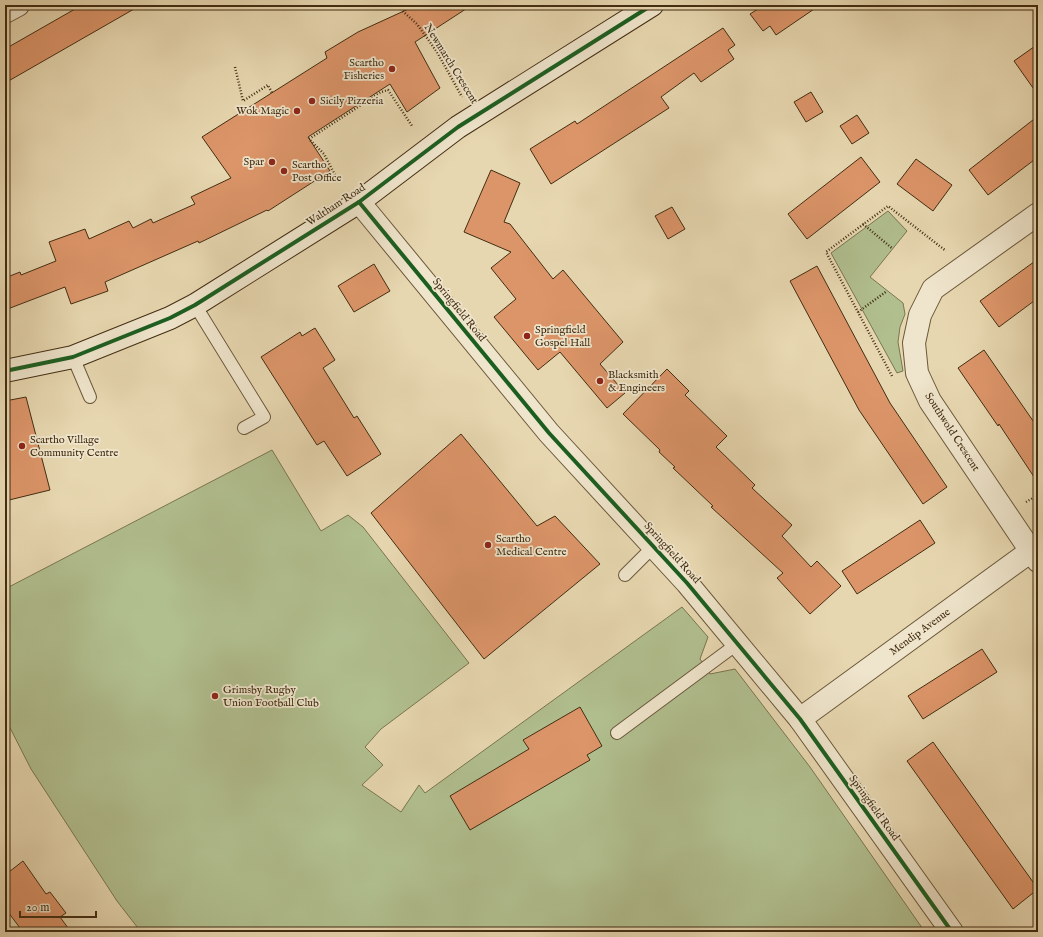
<svg xmlns="http://www.w3.org/2000/svg" width="1043" height="937" viewBox="0 0 1043 937" font-family="'IM FELL English',serif">
<rect width="100%" height="100%" fill="#e7d7b0"/>
<filter id="stains"><feTurbulence type="fractalNoise" baseFrequency=".005" numOctaves="4"/><feColorMatrix values="0 0 0 0 .2 0 0 0 0 .09 0 0 0 0 .02 0 0 0 .5 -.17"/></filter>
<radialGradient id="worn" r=".72"><stop offset=".6" stop-color="#630" stop-opacity="0"/><stop offset="1" stop-color="#630" stop-opacity=".3"/></radialGradient>
<g fill="#b1bf8f" stroke="#7a7650">
<polygon points="888,211 907,231 870,277 903,303 905,314 900,327 898,342 903,371 897,373 831,253"/>
<polygon points="272,450 321,531 348,515 363,527 469,663 381,729 365,747 383,765 362,785 401,812 419,785 425,793 682,607 708,637 700,659 710,674 735,669 810,767 925,932 141,932 117,901 31,769 5,718 5,589"/>
</g>
<g fill="#dc9569" stroke="#422d12">
<polygon points="82,5 141,5 5,83 5,49"/>
<polygon points="417,5 472,5 415,42 440,88 407,112 390,84 308,137 330,171 268,211 267,210 199,243 198,241 105,282 108,291 71,304 65,287 5,310 5,278 20,272 21,275 56,261 49,242 85,229 89,239 129,221 133,228 151,219 153,223 195,204 191,197 231,178 202,137 327,58 325,52 358,32"/>
<polygon points="755,5 820,5 776,35 770,26 763,31 750,14 758,9"/>
<polygon points="723,28 735,45 728,50 734,59 701,82 694,73 661,97 669,108 551,184 530,149 575,121 577,124"/>
<polygon points="1038,44 1038,95 1014,61"/>
<polygon points="811,92 823,112 806,122 794,102"/>
<polygon points="857,115 869,133 852,144 840,126"/>
<polygon points="1038,116 1038,157 988,195 969,170"/>
<polygon points="861,157 880,182 807,239 788,214"/>
<polygon points="916,159 952,185 933,211 897,184"/>
<polygon points="491,170 520,183 504,222 510,224 553,279 563,270 623,342 600,364 625,393 607,408 560,352 538,370 494,317 516,299 491,268 511,252 464,232"/>
<polygon points="672,207 685,229 668,239 655,216"/>
<polygon points="1038,259 1038,298 999,327 980,301"/>
<polygon points="374,264 390,291 354,312 338,286"/>
<polygon points="817,266 890,403 947,487 923,504 859,410 790,281"/>
<polygon points="315,328 335,360 323,368 354,418 357,416 381,454 347,476 324,441 317,445 261,357 300,332 302,336"/>
<polygon points="984,350 1038,428 1038,483 999,424 998,426 958,368"/>
<polygon points="667,369 689,391 685,395 727,436 716,447 755,485 752,488 792,525 782,536 811,567 817,561 841,586 810,614 777,578 783,573 711,507 713,506 673,468 675,467 659,452 660,450 623,414"/>
<polygon points="26,397 50,490 5,501 5,401"/>
<polygon points="461,434 537,526 555,516 600,564 484,659 371,513"/>
<polygon points="920,520 935,543 857,594 842,571"/>
<polygon points="982,649 997,672 923,719 908,696"/>
<polygon points="580,707 602,746 587,755 590,760 470,830 450,796 529,749 523,740"/>
<polygon points="933,742 1038,889 1013,909 907,761"/>
<polygon points="23,861 46,894 50,892 66,913 60,917 71,932 23,932 5,908 5,875"/>
</g>
<g fill="none" stroke-linecap="round" stroke-linejoin="round">
<g stroke="#6b583a" stroke-width="14">
<g id="service">
<polyline points="195,305 264,417 244,428"/>
<polyline points="73,357 90,397"/>
<polyline points="625,575 654,546"/>
<polyline points="617,733 737,644"/>
</g>
</g>
<g stroke="#6b583a" stroke-width="24">
<g id="minor">
<polyline points="5,12 18,5"/>
<polyline points="359,202 549,433 687,583 800,719 952,932"/>
<polyline points="1031,551 930,401 917,373 914,343 920,315 933,289 1038,214"/>
<polyline points="800,719 1031,551 1038,561"/>
</g>
</g>
<g stroke="#422d12" stroke-width="24">
<polyline id="secondary" points="5,371 73,357 170,318 195,305 359,202 458,127 652,5"/>
</g>
<g stroke="#422d12" stroke-width="2.5" stroke-dasharray="1 2" stroke-linecap="butt">
<path d="M189,5C204,10 217,8 232,5"/>
<polyline points="396,5 417,24 437,52 462,97"/>
<polyline points="235,67 243,101 268,85 272,93"/>
<polyline points="335,175 324,154 309,139 381,92 388,90 412,126"/>
<polyline points="863,224 893,249"/>
<polyline points="858,312 887,291"/>
<polyline points="892,376 826,252 888,206 946,251"/>
<polyline points="1026,502 1038,495"/>
</g>
<use href="#service" stroke="#efe5cc" stroke-width="12"/>
<use href="#minor" stroke="#efe5cc" stroke-width="22"/>
<use href="#secondary" stroke="#efe5cc" stroke-width="22"/>
<g stroke="#efe5cc" stroke-width="6">
<g id="cycleway">
<polyline points="359,202 549,433 687,583 800,719 952,932"/>
<polyline points="5,371 73,357 170,318 195,305 359,202 458,127 652,5"/>
</g>
</g>
<use href="#cycleway" stroke="#1b5e20" stroke-width="4"/>
</g>
<g fill="#8f2418" stroke="#efe5cc" stroke-width="1.5">
<circle cx="392" cy="69" r="4"/>
<circle cx="312" cy="101" r="4"/>
<circle cx="297" cy="111" r="4"/>
<circle cx="272" cy="162" r="4"/>
<circle cx="284" cy="171" r="4"/>
<circle cx="527" cy="336" r="4"/>
<circle cx="600" cy="381" r="4"/>
<circle cx="22" cy="446" r="4"/>
<circle cx="488" cy="545" r="4"/>
<circle cx="215" cy="696" r="4"/>
</g>
<g text-anchor="middle" dominant-baseline="central" stroke-width="3.5" stroke-linejoin="round" paint-order="stroke">
<g font-size="11" fill="#422d12" stroke="#efe5cc" text-anchor="start">
<text x="384" y="63" text-anchor="end">Scartho<tspan x="384" dy="13">Fisheries</tspan></text>
<text x="320" y="101">Sicily Pizzeria</text>
<text x="289" y="111" text-anchor="end">Wok Magic</text>
<text x="264" y="162" text-anchor="end">Spar</text>
<text x="292" y="165">Scartho<tspan x="292" dy="13">Post Office</tspan></text>
<text x="535" y="330">Springfield<tspan x="535" dy="13">Gospel Hall</tspan></text>
<text x="608" y="375">Blacksmith<tspan x="608" dy="13">&amp; Engineers</tspan></text>
<text x="30" y="440">Scartho Village<tspan x="30" dy="13">Community Centre</tspan></text>
<text x="496" y="539">Scartho<tspan x="496" dy="13">Medical Centre</tspan></text>
<text x="223" y="690">Grimsby Rugby<tspan x="223" dy="13">Union Football Club</tspan></text>
</g>
<g font-size="11" fill="#422d12" stroke="#efe5cc">
<text transform="translate(451 64) rotate(58)">Newmarch Crescent</text>
<text transform="translate(336 205) rotate(-33)">Waltham Road</text>
<text transform="translate(459 310) rotate(51)">Springfield Road</text>
<text transform="translate(952 432) rotate(57)">Southwold Crescent</text>
<text transform="translate(672 553) rotate(48)">Springfield Road</text>
<text transform="translate(920 632) rotate(-36)">Mendip Avenue</text>
<text transform="translate(874 808) rotate(54)">Springfield Road</text>
</g>
</g>
<rect width="1043" height="937" fill="none" stroke="#e7d7b0" stroke-width="20"/>
<rect x="6" y="6" width="1031" height="925" fill="none" stroke="#422d12" stroke-width="2"/>
<rect x="10" y="10" width="1023" height="917" fill="none" stroke="#422d12"/>
<path d="M20 911v6h76v-6" fill="none" stroke="#422d12" stroke-width="2"/>
<text x="26" y="911" font-size="12" fill="#422d12" stroke="#efe5cc" stroke-width="3" paint-order="stroke">20 m</text>
<rect width="100%" height="100%" filter="url(#stains)"/>
<rect width="100%" height="100%" fill="url(#worn)"/>
</svg>
